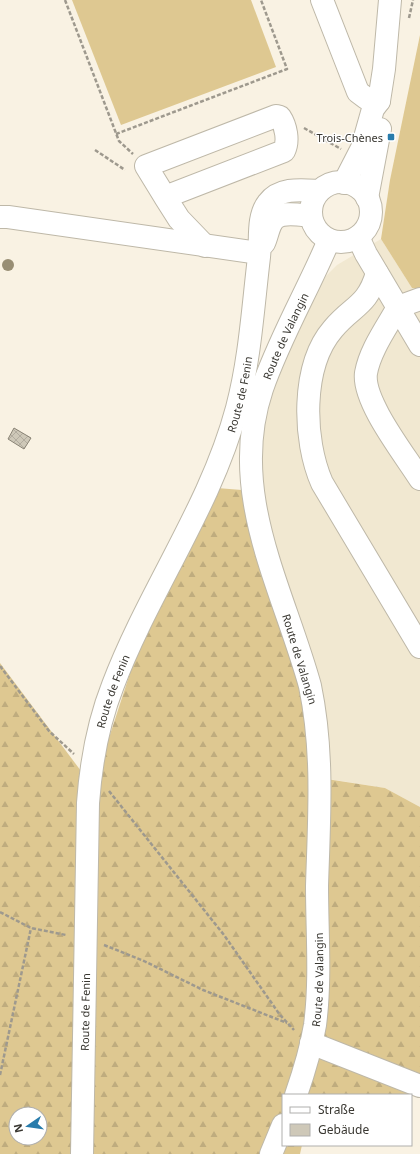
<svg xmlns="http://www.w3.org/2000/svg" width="420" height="1154" viewBox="0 0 420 1154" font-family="'Noto Sans',sans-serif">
<defs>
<pattern id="forest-firs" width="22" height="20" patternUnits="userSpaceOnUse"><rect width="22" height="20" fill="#dec891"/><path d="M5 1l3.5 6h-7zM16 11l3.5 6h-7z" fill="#bfac7e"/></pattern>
<pattern id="building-cross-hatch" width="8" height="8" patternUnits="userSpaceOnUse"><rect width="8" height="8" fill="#cec8b8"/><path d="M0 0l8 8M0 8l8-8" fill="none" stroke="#b2ac9f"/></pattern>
</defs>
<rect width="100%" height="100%" fill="#f9f2e3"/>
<polygon fill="#f1e8d1" points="381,239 412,288 420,289 420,807 385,788 328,779 261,500 260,433 270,394 292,338 326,276 337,265"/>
<g fill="#dec891">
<polygon points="72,0 251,0 276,67 121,125"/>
<polygon points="420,35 420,289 412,288 381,239 390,180"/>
</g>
<path fill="url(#forest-firs)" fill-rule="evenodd" d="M217,488L242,490L260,559L307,714L320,778L385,788L420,807V1093L402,1095H283V1145H302L300,1154H0V663L93,787L133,664ZM16,1114H40V1138H16Z"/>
<polygon fill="url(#building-cross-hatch)" stroke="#898375" points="14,428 31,438 24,449 8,439"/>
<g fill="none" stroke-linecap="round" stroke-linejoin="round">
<g stroke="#beb8a8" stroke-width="24">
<g id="minor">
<polyline points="322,0 358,92 366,98 379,101"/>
<path d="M165,197L146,166L276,116L280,117C286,126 289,141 284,151L165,197L179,219L205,246"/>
<polyline points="0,217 8,217 259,253"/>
<polyline points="358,237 366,254 420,345"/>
<path d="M264,243C267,237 268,228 272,222C279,210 300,215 311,216"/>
<path d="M377,273C367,307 353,305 333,329C301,366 303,440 322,483L420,647"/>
<path d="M420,299L398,307C387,327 370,350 366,373C362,401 405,455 420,479"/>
<polyline points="311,1043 420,1086"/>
<path id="s1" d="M82,1154L88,803C91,762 98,723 113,685C149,590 211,506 237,408C250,359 253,307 259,257C261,240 257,217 268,203C280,187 302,190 319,191"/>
</g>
</g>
<g stroke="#beb8a8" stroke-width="24">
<g id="major">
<circle cx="341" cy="212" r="30"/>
<polyline points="344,183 362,148 373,109 379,101 384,69 390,0"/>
<polyline points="367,198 380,129"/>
<path id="s2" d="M296,1095C304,1072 311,1049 315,1025C321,979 317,932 317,886C319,819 324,753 310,686C283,588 227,493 262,389C280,337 308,290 329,240"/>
<polyline points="271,1154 283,1125"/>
</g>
</g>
<g stroke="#9e998e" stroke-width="2.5" stroke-dasharray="4 2" stroke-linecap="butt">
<polyline points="65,0 119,141 133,154"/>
<polyline points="409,18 413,0"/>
<polyline points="304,128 341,149"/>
<polyline points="116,134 287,69 261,0"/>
<polyline points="95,150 125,170"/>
<polyline points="0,666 49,731 74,754"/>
<polyline points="109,791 224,935 280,1015 294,1030"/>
<polyline points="0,912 31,928 66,935"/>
<polyline points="104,945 144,961 203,990 287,1023"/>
<polyline points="0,1075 31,928"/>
</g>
<use href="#minor" stroke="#fff" stroke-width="22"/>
<use href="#major" stroke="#fff" stroke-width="22"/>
</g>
<circle fill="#988e74" cx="8" cy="265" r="6"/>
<rect fill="#287cac" stroke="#fff" stroke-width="1.5" x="387" y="133" width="8" height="8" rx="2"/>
<g text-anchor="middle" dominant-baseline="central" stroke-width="3" stroke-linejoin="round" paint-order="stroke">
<g font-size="11" fill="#393731" stroke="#fff" text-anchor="end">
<text x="383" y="137">Trois-Chènes</text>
</g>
<g font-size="11" fill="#393731" stroke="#fff">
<text stroke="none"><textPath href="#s2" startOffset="777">Route de Valangin</textPath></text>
<text stroke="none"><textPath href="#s1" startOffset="790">Route de Fenin</textPath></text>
<text transform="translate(300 659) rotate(73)">Route de Valangin</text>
<text stroke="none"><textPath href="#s1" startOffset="466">Route de Fenin</textPath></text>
<text stroke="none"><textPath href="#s2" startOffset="118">Route de Valangin</textPath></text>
<text stroke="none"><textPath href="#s1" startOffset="142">Route de Fenin</textPath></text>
</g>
</g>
<rect x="282" y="1094" width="130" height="52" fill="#ffffff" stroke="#b0afad"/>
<rect x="290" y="1107" width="20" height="6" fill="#ffffff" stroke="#b0afad"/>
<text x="318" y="1114" font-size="12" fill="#393731">Straße</text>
<rect x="290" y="1124" width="20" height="12" fill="#cec8b8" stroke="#b0afad"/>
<text x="318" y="1134" font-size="12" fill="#393731">Gebäude</text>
<g transform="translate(28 1126) rotate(257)"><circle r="19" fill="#ffffff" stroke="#b0afad"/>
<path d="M0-3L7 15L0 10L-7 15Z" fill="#287cac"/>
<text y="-6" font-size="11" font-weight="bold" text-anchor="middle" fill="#393731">N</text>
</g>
</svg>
